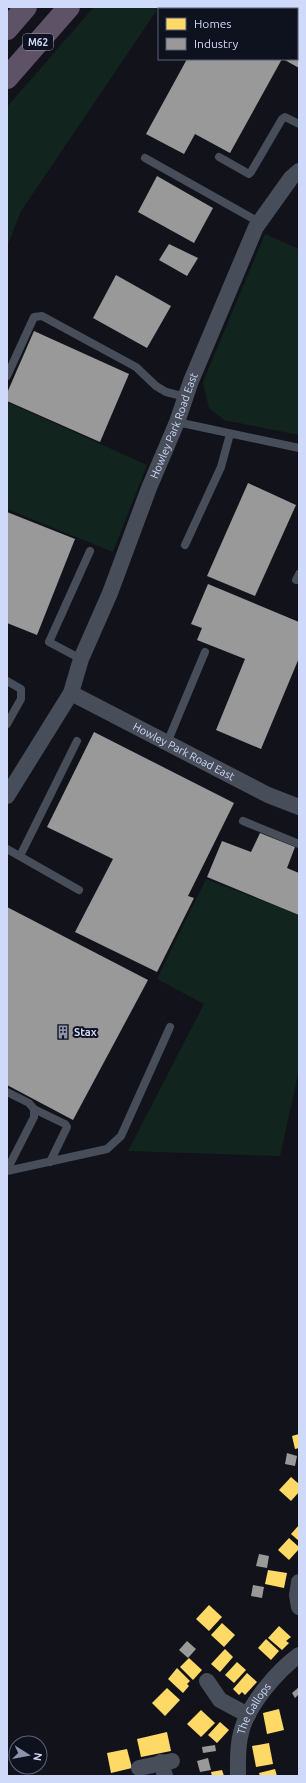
<svg xmlns="http://www.w3.org/2000/svg" width="306" height="1783" viewBox="0 0 306 1783" font-family="Ubuntu,sans-serif">
<rect width="100%" height="100%" fill="#12131a"/>
<g fill="#12241e">
<polygon points="94,7 159,7 21,211 7,247 7,107"/>
<polygon points="265,234 299,249 299,435 224,420 209,408 203,382"/>
<polygon points="7,402 147,465 113,552 7,509"/>
<polygon points="206,879 299,915 299,1070 280,1156 128,1151 204,1004 157,979"/>
</g>
<g fill="#ffd966">
<polygon points="299,1434 299,1448 295,1449 292,1436"/>
<polygon points="291,1477 299,1484 299,1492 291,1501 279,1490"/>
<polygon points="299,1525 299,1541 291,1534"/>
<polygon points="289,1538 299,1547 299,1549 289,1560 278,1550"/>
<polygon points="268,1570 287,1573 284,1588 265,1584"/>
<polygon points="209,1605 222,1617 209,1631 196,1619"/>
<polygon points="222,1623 235,1635 224,1647 211,1635"/>
<polygon points="279,1626 291,1637 286,1641 289,1643 282,1650 268,1638"/>
<polygon points="266,1639 279,1651 271,1660 258,1648"/>
<polygon points="225,1649 233,1657 220,1672 211,1664"/>
<polygon points="189,1658 202,1670 193,1680 180,1667"/>
<polygon points="237,1662 246,1670 234,1683 225,1675"/>
<polygon points="177,1668 190,1681 187,1684 189,1686 183,1693 168,1679"/>
<polygon points="247,1673 257,1682 245,1695 242,1692 239,1695 233,1689"/>
<polygon points="167,1688 180,1700 165,1716 152,1703"/>
<polygon points="279,1709 284,1730 267,1734 263,1713"/>
<polygon points="201,1710 215,1723 201,1737 187,1724"/>
<polygon points="220,1722 229,1730 217,1743 208,1735"/>
<polygon points="167,1732 171,1751 141,1757 137,1739"/>
<polygon points="269,1743 273,1764 256,1767 252,1746"/>
<polygon points="127,1749 132,1768 111,1773 107,1753"/>
<polygon points="275,1769 277,1776 260,1776 259,1773"/>
<polygon points="222,1770 224,1776 212,1776 211,1772"/>
</g>
<g fill="#999">
<polygon points="216,7 241,7 244,9 215,9"/>
<polygon points="262,7 283,7 286,9 261,9"/>
<polygon points="297,16 299,17 299,68 283,59 297,59"/>
<polygon points="187,59 282,59 230,153 195,134 184,154 146,134"/>
<polygon points="157,176 213,208 194,243 138,212"/>
<polygon points="169,244 198,258 187,276 159,260"/>
<polygon points="116,275 171,306 147,348 93,318"/>
<polygon points="34,331 129,374 100,442 7,401 7,393"/>
<polygon points="248,483 296,505 255,596 207,576"/>
<polygon points="7,512 75,539 37,635 7,623"/>
<polygon points="208,584 299,622 299,658 261,749 216,730 245,659 197,640 202,628 191,624"/>
<polygon points="94,732 234,803 188,896 194,898 157,972 75,932 113,859 47,827"/>
<polygon points="260,833 295,847 287,868 299,873 299,915 207,877 222,841 251,852"/>
<polygon points="7,907 148,980 73,1120 7,1085"/>
<polygon points="287,1453 297,1456 295,1466 285,1464"/>
<polygon points="259,1554 269,1556 267,1568 256,1566"/>
<polygon points="253,1585 264,1587 262,1598 251,1596"/>
<polygon points="187,1641 196,1649 188,1658 179,1650"/>
<polygon points="299,1687 299,1694 295,1698 292,1693"/>
<polygon points="215,1745 216,1751 203,1753 202,1747"/>
<polygon points="208,1758 211,1770 200,1772 197,1761"/>
</g>
<g fill="none" stroke-linecap="round" stroke-linejoin="round">
<g stroke="#484d5a" stroke-width="8">
<polyline points="219,157 249,174 251,172 282,119 285,117 299,124"/>
<polyline points="145,158 259,222"/>
<polyline points="7,376 34,317 42,316 136,367 156,386 166,392 186,397"/>
<polyline points="177,422 299,448"/>
<polyline points="185,545 221,467 230,434"/>
<polyline points="296,580 299,574"/>
<polyline points="81,659 49,642 90,551"/>
<polyline points="7,681 21,689 21,699 7,724"/>
<polyline points="167,743 205,652"/>
<polyline points="243,821 299,844"/>
<polyline points="7,849 79,890"/>
<polyline points="20,856 77,741"/>
<polyline points="7,1092 29,1103 34,1109 34,1117 7,1170"/>
<polyline points="34,1109 65,1124 67,1127 50,1162"/>
<polyline points="7,1171 107,1149 121,1136 170,1027"/>
</g>
<g stroke="#484d5a" stroke-width="16">
<path id="s1" d="M71,693L268,795L299,807"/>
<path id="s2" d="M7,796L71,693L81,659L110,593L149,488L177,422L191,381L256,227L291,178L299,171"/>
<polyline points="299,1582 297,1595 299,1607"/>
<polyline points="207,1681 220,1700 248,1715"/>
<polyline points="161,1762 165,1776"/>
<polyline points="139,1768 172,1761"/>
<path id="s3" d="M238,1776C238,1762 237,1747 241,1733C247,1706 277,1671 299,1655"/>
</g>
<g stroke="#5e5267" stroke-width="22">
<polyline points="7,29 26,7"/>
<polyline points="7,78 69,7"/>
</g>
</g>
<defs>
<g id="building-bare" transform="scale(1.08)"><path d="M-4-6H4V6H1V3H-1V6H-4ZM-2.5-4.3h1.7v1.8h-1.7ZM.8-4.3h1.7v1.8H.8ZM-2.5-1h1.7V.8h-1.7ZM.8-1h1.7V.8H.8Z" fill="#8d94ac" stroke="#0e111e" stroke-width="2.5" paint-order="stroke"/></g>
</defs>
<g fill-rule="evenodd">
<use href="#building-bare" x="63" y="1032"/>
</g>
<g text-anchor="middle" dominant-baseline="central" stroke-width="4" stroke-linejoin="round" paint-order="stroke">
<rect fill="#0e111e" stroke="#959eb8" stroke-width="1" x="23" y="34" width="30" height="16" rx="3"/>
<g font-size="10" font-weight="bold" fill="#cfdafa">
<text x="38" y="42">M62</text>
</g>
<g font-size="11" fill="#cfdafa" stroke="#0e111e">
<text stroke="none"><textPath href="#s2" startOffset="408">Howley Park Road East</textPath></text>
<text stroke="none"><textPath href="#s1" startOffset="127">Howley Park Road East</textPath></text>
<text stroke="none"><textPath href="#s3" startOffset="71">The Gallops</textPath></text>
</g>
<g font-size="11" font-weight="bold" fill="#cfdafa" stroke="#0e111e" text-anchor="start">
<text x="74" y="1032">Stax</text>
</g>
</g>
<rect width="306" height="1783" fill="none" stroke="#cfdafa" stroke-width="16"/>
<rect x="158" y="8" width="140" height="52" fill="#0e111e" stroke="#5b6176"/>
<rect x="166" y="18" width="20" height="12" fill="#ffd966" stroke="#5b6176"/>
<text x="194" y="28" font-size="12" fill="#cfdafa">Homes</text>
<rect x="166" y="38" width="20" height="12" fill="#999999" stroke="#5b6176"/>
<text x="194" y="48" font-size="12" fill="#cfdafa">Industry</text>
<g transform="translate(28 1755) rotate(101)"><circle r="19" fill="#0e111e" stroke="#5b6176"/>
<path d="M0-3L7 15L0 10L-7 15Z" fill="#8d94ac"/>
<text y="-6" font-size="11" font-weight="bold" text-anchor="middle" fill="#cfdafa">N</text>
</g>
</svg>
